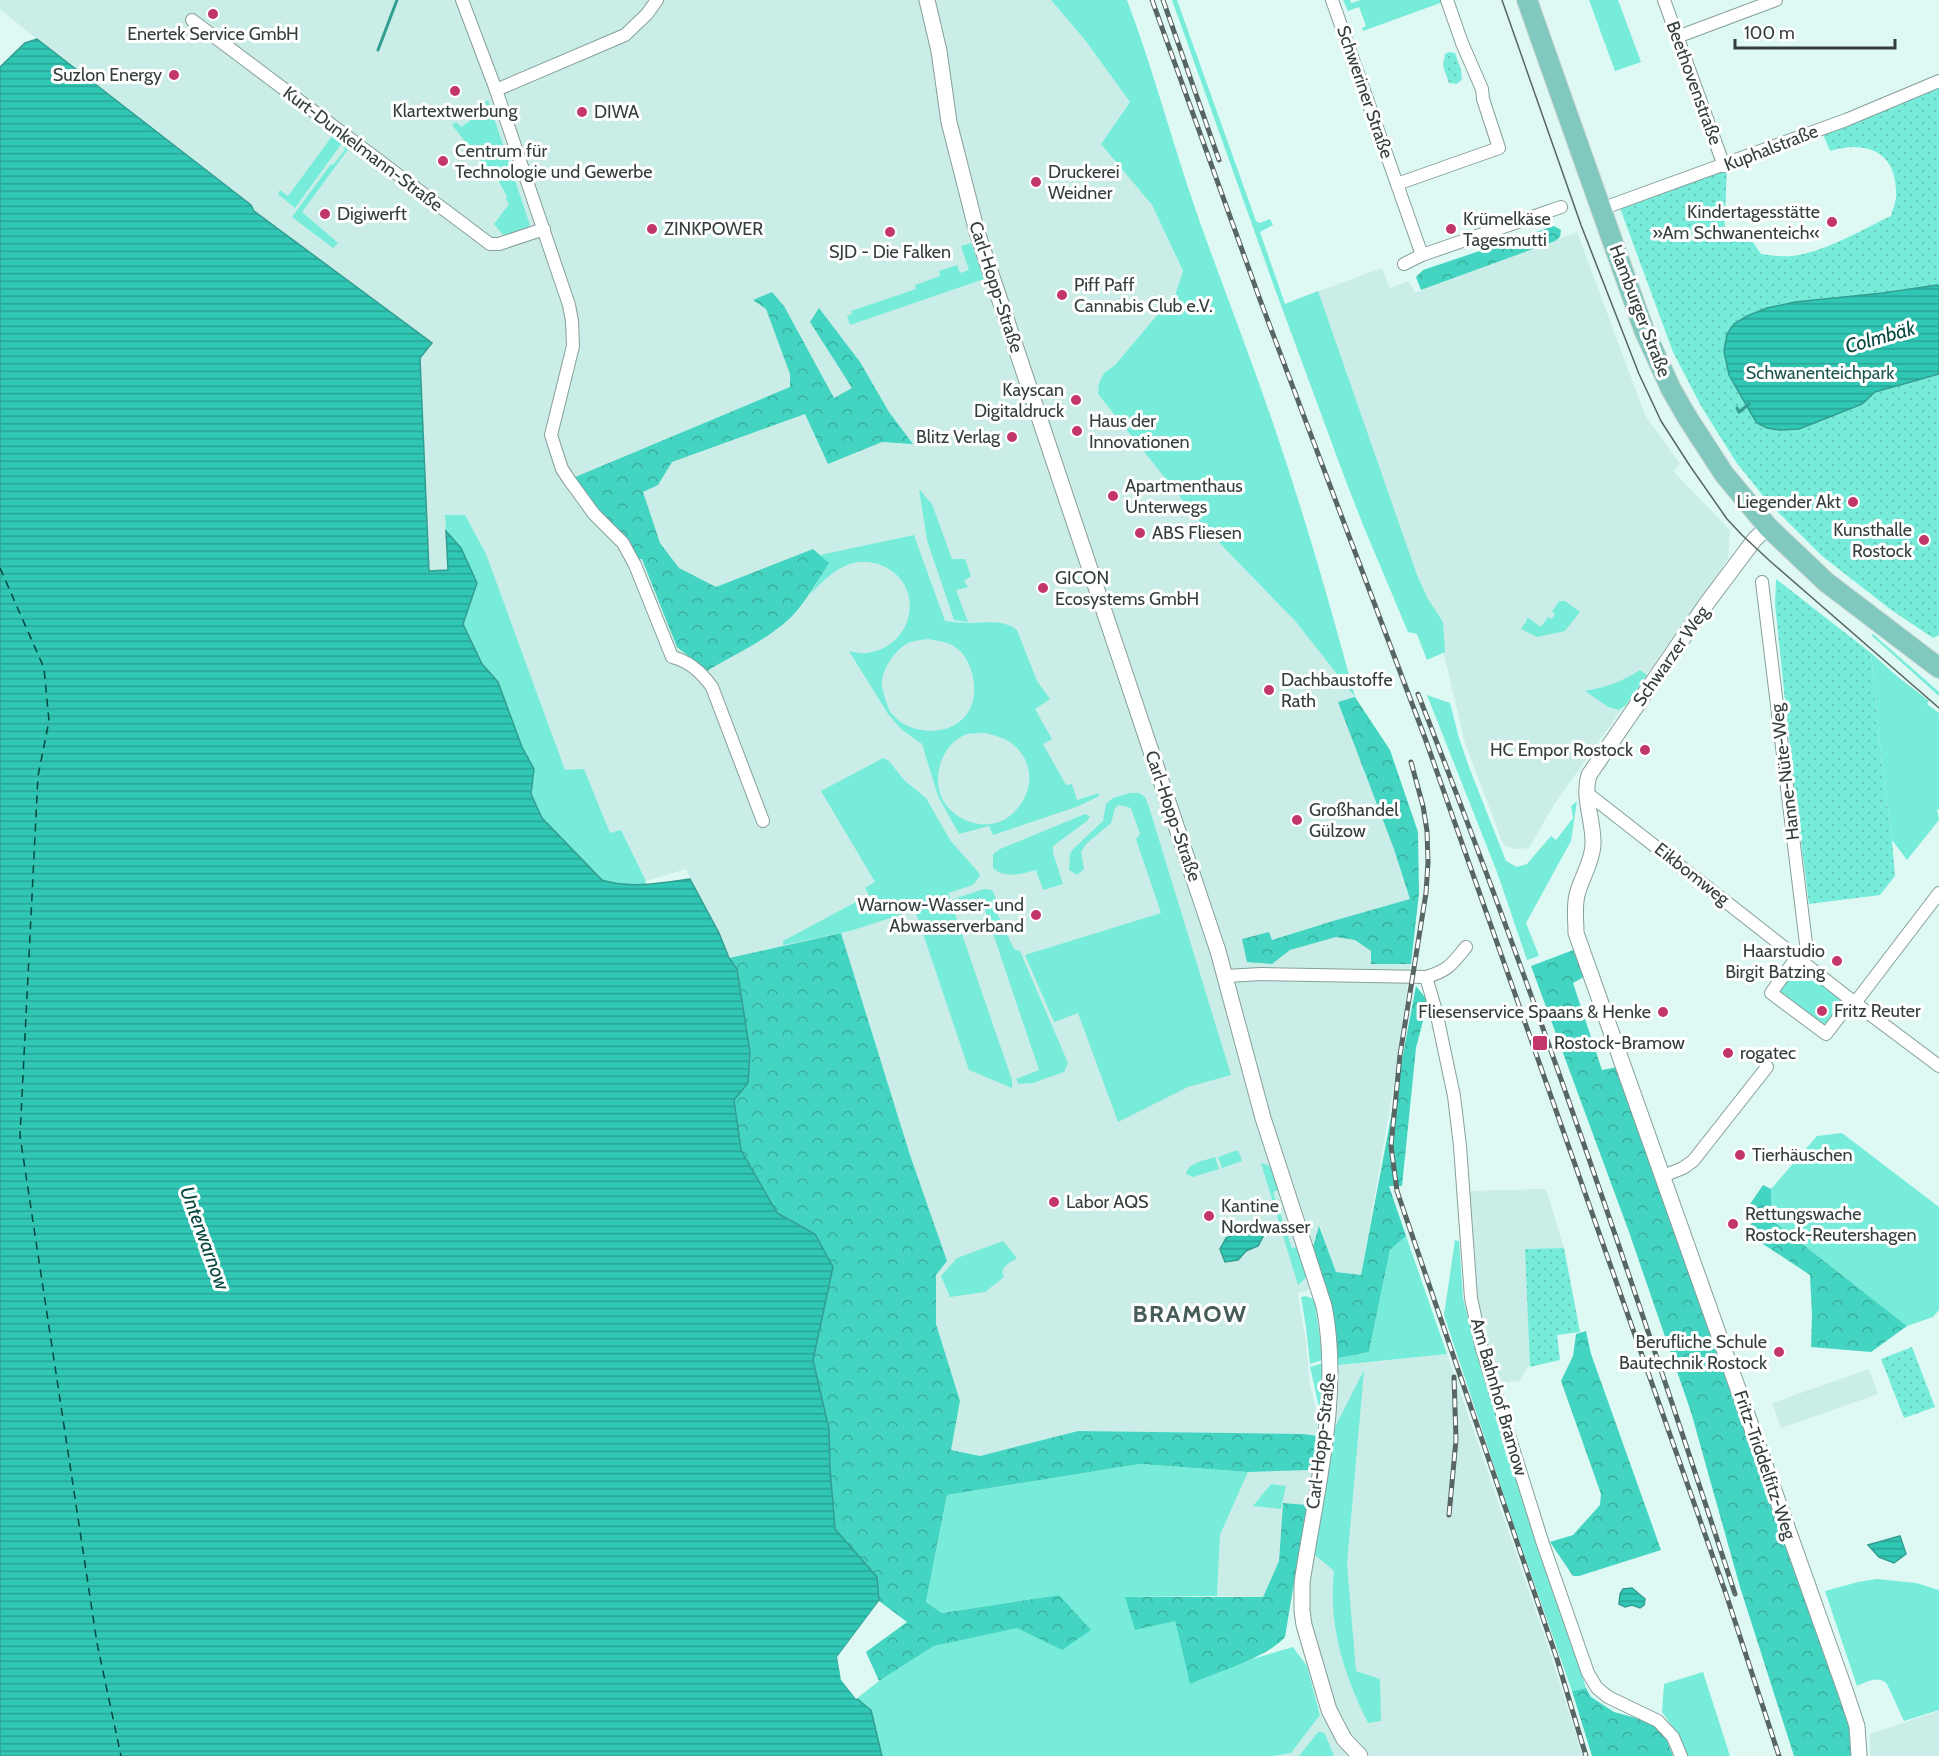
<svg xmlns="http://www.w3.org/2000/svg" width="1939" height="1756" viewBox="0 0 1939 1756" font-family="Cabin,sans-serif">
<defs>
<pattern id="forest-crowns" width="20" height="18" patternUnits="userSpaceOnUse" patternTransform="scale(1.5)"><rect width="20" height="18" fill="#44d5c2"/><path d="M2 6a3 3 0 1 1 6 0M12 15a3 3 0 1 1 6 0" fill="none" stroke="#3aae9f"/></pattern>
<pattern id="park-dots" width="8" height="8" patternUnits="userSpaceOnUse" patternTransform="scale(1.5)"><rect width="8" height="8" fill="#78ecda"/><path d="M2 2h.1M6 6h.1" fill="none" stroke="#68cbbc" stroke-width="1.8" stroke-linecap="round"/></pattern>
<pattern id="water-rules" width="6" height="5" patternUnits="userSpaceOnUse" patternTransform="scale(1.5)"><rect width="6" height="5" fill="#31c7b5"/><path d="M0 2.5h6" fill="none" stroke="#2aa394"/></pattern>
</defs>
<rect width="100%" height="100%" fill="#def8f3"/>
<g fill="#caede7">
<polygon points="0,0 1051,0 1085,40 1130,102 1101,144 1152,205 1183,272 1173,302 1159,313 1115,365 1104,373 1098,394 1204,527 1296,622 1355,697 1417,904 1399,1055 1361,1275 1336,1272 1320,1227 1318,1287 1298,1293 1306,1342 1310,1384 1318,1416 1317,1436 1304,1434 1078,1431 980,1456 951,1450 960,1401 936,1324 936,1275 947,1261 910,1155 841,933 729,958 719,933 686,869 646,881 621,830 610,834 586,825 445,516 448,570 429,572 420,358 432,343 254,211 251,205 37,39 0,9"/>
<polygon points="1577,232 1645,415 1680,464 1673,471 1730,530 1729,547 1728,558 1718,574 1555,803 1529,848 1516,849 1505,846 1502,841 1465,743 1437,625 1399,544 1311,294 1382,268 1390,288 1409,281 1415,293"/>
<polygon points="1546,1189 1564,1248 1526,1250 1530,1364 1519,1381 1498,1383 1487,1357 1473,1280 1468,1191"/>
<polygon points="1447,1354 1546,1641 1583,1756 1370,1756 1364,1748 1356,1756 1273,1756 1291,1753 1320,1715 1329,1710 1304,1625 1314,1506 1283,1503 1279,1561 1263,1597 1217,1596 1220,1535 1248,1472 1320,1470 1330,1366"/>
<polygon points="1869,1369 1878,1394 1781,1428 1772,1403"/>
<polygon points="1939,1711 1939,1756 1870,1756 1870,1734"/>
</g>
<g fill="#78ecda" fill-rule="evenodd">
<path d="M1051,0H1127C1153,69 1172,141 1196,211C1222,285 1251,358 1276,432C1306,520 1331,608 1355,697L1296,622L1204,527L1098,394L1099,383L1104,373L1115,365L1159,313L1173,302L1183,271L1152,205L1101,144L1130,102L1085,40Z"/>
<polygon points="1172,0 1177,0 1256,221 1260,223 1270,219 1273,225 1260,232 1285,304 1318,291 1417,575 1428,599 1443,622 1445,652 1427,660 1417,634 1408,632 1363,525 1344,476 1275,289"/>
<polygon points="1343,0 1350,0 1351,3 1361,0 1442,0 1443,2 1363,31 1362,28 1366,26 1359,7 1348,11"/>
<polygon points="1589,0 1618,0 1641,62 1615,71"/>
<polygon points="488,100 530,225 527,228 505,237 494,224 509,204 506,199 507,196 491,168 488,170 452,125 456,122 461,127 487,109 485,102"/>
<polygon points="333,135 342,143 295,208 278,194 280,190 288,196"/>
<polygon points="346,145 349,148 302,212 338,243 333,248 292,217 331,164 333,165 345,150 344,148"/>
<polygon points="971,243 984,279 850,325 847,316 852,314 851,311 916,289 915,285 940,276 939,271 957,265 960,273 969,270 961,246"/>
<polygon points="919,489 932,504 952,559 965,559 971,576 964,581 968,587 956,590 968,622 954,620 927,540"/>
<polygon points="445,515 465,515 486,554 565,770 584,769 610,833 621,830 646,881 645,884 614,884 602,880 542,818 531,794 534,769 522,747 498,682 482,664 463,624 476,583 461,548 446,531"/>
<path d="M914,535L945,621C953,622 962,623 970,623C986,623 1003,619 1017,630L1037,681L1050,699L1035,709L1052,739L1043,744L1066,785L1072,784L1077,800L1099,793V796L1079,806L993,835L989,826L959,834L938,796L922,744L901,729L888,714L849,651C855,652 861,654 867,653C894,650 914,625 909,598C904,569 870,554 845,566C831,572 820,584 810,595L828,563L820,555ZM928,639C939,641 950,642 958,649C973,661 979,693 970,709C955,738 910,737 891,713C887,707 885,697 883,691C878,676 891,656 902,647C909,641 919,640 928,639ZM986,733C996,736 1008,739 1015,746C1037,767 1032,797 1011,815C989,834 952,822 941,796C932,773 944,742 967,734C973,733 980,733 986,733Z"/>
<polygon points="1559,601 1565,601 1580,612 1565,631 1537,637 1521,629 1527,620 1527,617 1541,627 1548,617 1552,619 1555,614 1552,612"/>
<polygon points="1873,634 1939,692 1939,696 1871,635"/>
<polygon points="1871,653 1898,677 1929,701 1927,704 1939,713 1939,810 1937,809 1939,820 1907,860 1892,840 1881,757"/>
<path d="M1640,670L1647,675L1626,705L1619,710L1608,707L1585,691C1606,687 1622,682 1640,670Z"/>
<polygon points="1427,695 1450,703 1459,738 1469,767 1506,861 1517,867 1527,864 1551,836 1556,840 1573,818 1571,806 1577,801 1571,841 1526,923 1539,956 1527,960 1497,872"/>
<polygon points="883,758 889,761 904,780 926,798 950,840 979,873 980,876 973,885 948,893 951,900 984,889 992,890 999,905 997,913 1014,949 1020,951 1068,1063 1064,1072 1033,1083 1019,1084 1016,1079 1039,1070 981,898 953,908 1012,1080 1012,1088 969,1070 915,910 850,931 783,945 783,941 869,895 865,888 875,882 821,791"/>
<polygon points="1130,793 1139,793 1145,797 1149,807 1231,1075 1188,1087 1118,1122 1078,1013 1054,1022 1025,955 1161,913 1136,839 1140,834 1131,808 1119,805 1115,808 1111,823 1086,844 1081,852 1084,869 1077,875 1069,870 1070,854 1073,849 1103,821 1106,804 1113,798"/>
<path d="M1085,814L1090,816L1087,821L1053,846V853L1063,884L1043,890L1036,870C1021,874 1006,879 993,868V854L1000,849Z"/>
<polygon points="1799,966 1844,1000 1829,1024 1822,1026 1780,995 1781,988"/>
<polygon points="1842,1133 1939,1207 1939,1310 1933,1317 1907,1326 1772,1220 1771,1189 1817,1136"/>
<polygon points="1238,1150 1242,1161 1222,1168 1218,1157"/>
<path d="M1215,1157L1219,1169L1193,1177L1186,1174C1189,1162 1204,1161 1215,1157Z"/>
<path d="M1261,1163C1274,1164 1277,1179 1282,1189L1273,1192L1292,1248L1300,1246L1307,1277L1298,1285Z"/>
<polygon points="1406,1236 1447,1354 1330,1366 1330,1360 1369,1352 1390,1250"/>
<polygon points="1455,1240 1459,1241 1463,1298 1477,1353 1586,1688 1572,1691 1510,1514 1444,1315"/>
<path d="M1003,1241L1017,1258C1010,1264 999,1265 1004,1277L985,1292L950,1297L941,1276L957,1258Z"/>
<polygon points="1306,1296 1313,1299 1315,1303 1323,1360 1310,1364 1306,1327 1301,1297"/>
<polygon points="1323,1363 1321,1416 1310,1367"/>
<path d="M1364,1370L1347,1564L1356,1671L1380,1679L1381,1721L1368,1723C1344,1675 1328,1625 1334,1571L1315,1555L1313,1547L1333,1431Z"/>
<polygon points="1140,1464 1248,1472 1220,1535 1217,1596 1125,1597 1175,1621 1190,1683 1246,1661 1293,1647 1307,1666 1320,1715 1291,1753 1273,1756 882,1756 871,1710 856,1699 879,1681 934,1646 1017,1627 1062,1650 1059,1595 942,1613 926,1602 947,1495"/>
<polygon points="1271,1484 1286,1486 1281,1509 1253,1506"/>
<path d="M1877,1579L1916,1583L1939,1590V1710L1904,1721L1887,1684C1878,1675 1867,1682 1857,1686L1825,1591L1858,1582Z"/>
<polygon points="1703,1672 1730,1756 1686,1756 1678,1734 1662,1712 1664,1684"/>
<polygon points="1318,1732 1322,1732 1325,1734 1334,1756 1299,1756"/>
</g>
<g fill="url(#forest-crowns)">
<polygon points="1554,226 1561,230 1560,237 1555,241 1421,290 1416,277 1423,270"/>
<path d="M772,292L784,306L834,398L852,388L810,322L819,308L860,362L889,412L913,444L882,442L828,464L805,414L672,462L658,485L643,492L660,543L679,568L716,587L813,549L829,563C818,580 808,598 794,614C773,637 735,654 707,671L677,647L642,559H637L573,478L790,387V374L766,309L753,300Z"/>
<polygon points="1355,697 1390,750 1418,832 1419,893 1411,964 1371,964 1371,951 1355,940 1336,937 1290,950 1272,964 1247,962 1242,939 1269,932 1272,940 1333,921 1410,899 1394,849 1338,702"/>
<polygon points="841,933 910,1155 947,1261 936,1275 936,1324 960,1401 951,1450 980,1456 1078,1431 1304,1434 1317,1436 1313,1470 1248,1472 1140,1464 947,1495 926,1602 942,1613 1059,1595 1091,1630 1062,1650 1017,1628 934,1646 879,1681 866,1652 907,1622 879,1601 877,1577 835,1530 830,1468 829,1429 813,1360 833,1267 815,1234 777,1213 741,1150 734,1099 748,1083 729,958"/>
<polygon points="1576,949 1587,975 1573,983 1602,1070 1618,1067 1850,1724 1854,1756 1794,1756 1740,1587 1691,1412 1629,1232 1531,966"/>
<polygon points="1416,986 1428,1001 1416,1048 1402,1186 1389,1186 1406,1236 1390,1250 1369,1352 1330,1360 1310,1258 1319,1226 1336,1272 1361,1275"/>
<polygon points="1763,1185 1771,1189 1772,1220 1907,1326 1871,1352 1811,1347 1812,1315 1810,1275 1745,1232 1758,1215 1748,1207"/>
<polygon points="1586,1331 1591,1354 1661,1550 1579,1576 1573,1576 1550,1542 1573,1535 1600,1505 1601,1494 1561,1381 1573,1356 1576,1334"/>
<path d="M1283,1503L1307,1505L1285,1637C1267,1658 1216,1672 1190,1684L1175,1621L1135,1630L1125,1597H1263L1279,1561Z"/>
<polygon points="1586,1688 1591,1697 1614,1712 1654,1723 1665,1736 1673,1756 1592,1756 1572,1691"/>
</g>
<g fill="url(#park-dots)">
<polygon points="1449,52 1455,53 1461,70 1462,79 1457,84 1449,83 1443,66 1445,54"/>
<path d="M1939,86V635L1933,638L1890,609L1822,556L1768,502L1736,462L1701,406L1673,352L1620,208L1727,169L1724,236L1750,238L1761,254C1775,256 1789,258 1803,254C1834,247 1863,229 1891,216C1893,208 1897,200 1896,192C1896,164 1882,147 1853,147C1846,147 1837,149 1830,151L1823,134Z"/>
<polygon points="1776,579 1871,653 1881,757 1892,840 1895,876 1880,895 1809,904 1794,787 1775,604"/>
<polygon points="1564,1248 1580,1332 1557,1335 1560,1360 1530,1367 1525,1249"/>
<polygon points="1912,1347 1935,1407 1904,1418 1881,1359"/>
</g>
<g fill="url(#water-rules)" stroke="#329e91" stroke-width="1.5">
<path d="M37,39L251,205L254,211L432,343L420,358L429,571L448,570L446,531L461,548L477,583L463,624L482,664L498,682L522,747L534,769L531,794L542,818L602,880C629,889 661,883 690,879L719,933L729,958L737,969L750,1052L748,1083L734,1100L741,1150L777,1213L815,1234L833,1267L813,1360L829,1429L830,1468L835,1529L877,1577L879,1601L837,1657C842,1686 847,1692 871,1710L882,1756H0V67L25,43Z"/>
<polygon points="1937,285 1939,286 1939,374 1875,392 1862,404 1799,429 1780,430 1767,428 1757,423 1752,415 1729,375 1724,351 1727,334 1734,324 1747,316 1767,308 1795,302 1883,293"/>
<polygon points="1261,1224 1266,1231 1258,1246 1246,1251 1238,1260 1225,1262 1220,1249 1226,1238"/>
<polygon points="1900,1536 1906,1554 1894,1563 1879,1557 1868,1545"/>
<polygon points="1632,1588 1645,1599 1644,1605 1640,1608 1632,1605 1625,1607 1619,1604 1620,1594 1623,1589"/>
</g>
<polygon fill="#def8f3" points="879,1601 881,1603 840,1657 844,1679 859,1697 856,1699 841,1680 837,1657"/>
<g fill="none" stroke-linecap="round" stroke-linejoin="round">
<g stroke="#329e91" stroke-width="3">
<polyline points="378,50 397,0"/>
<polyline points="1737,408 1739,412 1749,404"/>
</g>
<polyline stroke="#06473f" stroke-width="1.5" stroke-dasharray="8 6" stroke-linecap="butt" points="0,568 44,668 49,721 38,776 20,1136 97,1643 121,1756"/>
<g stroke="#869f9a" stroke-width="14">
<g id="minor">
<path d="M462,0L496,90L569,305L572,321L573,346L551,435L562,469L570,481L594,514L623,543L635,565L672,657C689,661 702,673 712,687L763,821"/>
<polyline points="1332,0 1422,255"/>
<polyline points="1664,0 1724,166"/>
<polyline points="192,20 490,244 499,244 544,229"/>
<polyline points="1677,37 1776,0"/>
<polyline points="496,90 625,35 647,14 657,0"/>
<polyline points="1397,184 1499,148 1483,99 1482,89 1462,43 1447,0"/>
<polyline points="1601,209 1846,120 1939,81"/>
<polyline points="1404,264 1422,255 1561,207"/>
<polyline points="1762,582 1807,952 1801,960"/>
<polyline points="1587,793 1855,1003 1939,1066"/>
<polyline points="1797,957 1771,993 1826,1034 1852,1000"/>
<path d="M1226,976L1261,974L1426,977C1448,971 1452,964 1466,947"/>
<polyline points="1426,977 1436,1011 1454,1096 1460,1146 1471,1298 1482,1349 1542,1541 1588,1673 1597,1688 1608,1697 1658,1721 1673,1737 1681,1756"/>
<polyline points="1855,1003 1939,893"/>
<polyline points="1663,1176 1683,1168 1693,1161 1767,1067"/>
</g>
</g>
<g stroke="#869f9a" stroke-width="17">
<g id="tertiary">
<path d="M927,0L939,51L949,122L977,232L1218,951L1263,1118L1324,1306C1342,1396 1315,1494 1302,1583V1611L1304,1625L1329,1710L1344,1739L1360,1756"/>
<path d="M1768,527L1755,539L1707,603L1589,775C1582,798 1594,821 1593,845C1592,863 1581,878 1577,895C1574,907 1576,920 1576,933L1846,1693L1857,1726L1859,1756"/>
</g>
</g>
<g stroke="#d6d9d8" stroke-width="22">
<polyline id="primary" points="1527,0 1644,330 1671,389 1687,417 1724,474 1768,527 1826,582 1939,668"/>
</g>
<use href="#minor" stroke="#fff" stroke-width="12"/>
<use href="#tertiary" stroke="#fff" stroke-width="15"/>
<use href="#primary" stroke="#81c8bf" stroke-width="20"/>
<polyline stroke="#586663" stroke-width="1.5" points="1502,0 1581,225 1639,374 1661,421 1690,466 1727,519 1742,535 1771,562 1939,708"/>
<g stroke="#586663" stroke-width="5">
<g id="rail">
<polyline points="1152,0 1259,297 1425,738 1726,1594 1779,1756"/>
<polyline points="1163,0 1219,160"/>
<path d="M1418,694C1534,990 1636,1291 1735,1594"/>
<polyline points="1411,762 1423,806 1427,831 1428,862 1426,893 1400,1055 1391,1146 1397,1191 1557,1659 1586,1756"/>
<polyline points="1449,1515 1456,1440 1454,1377"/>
</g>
</g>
<use href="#rail" stroke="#fff" stroke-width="3" stroke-dasharray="9" stroke-linecap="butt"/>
</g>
<g fill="#c2366a" stroke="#fff" stroke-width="2">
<circle cx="213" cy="14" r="6"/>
<circle cx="174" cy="75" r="6"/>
<circle cx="455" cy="91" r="6"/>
<circle cx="582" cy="112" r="6"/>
<circle cx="443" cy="161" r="6"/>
<circle cx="1036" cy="182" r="6"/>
<circle cx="325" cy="214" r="6"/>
<circle cx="1832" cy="222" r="6"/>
<circle cx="652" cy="229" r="6"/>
<circle cx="1451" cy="229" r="6"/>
<circle cx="890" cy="232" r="6"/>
<circle cx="1062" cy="295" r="6"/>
<circle cx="1076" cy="400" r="6"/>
<circle cx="1077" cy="431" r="6"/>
<circle cx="1012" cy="437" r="6"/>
<circle cx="1113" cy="496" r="6"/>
<circle cx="1853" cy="502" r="6"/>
<circle cx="1140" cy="533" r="6"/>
<circle cx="1924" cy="540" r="6"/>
<circle cx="1043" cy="588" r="6"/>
<circle cx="1269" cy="690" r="6"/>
<circle cx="1645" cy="750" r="6"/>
<circle cx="1297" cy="820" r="6"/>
<circle cx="1036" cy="915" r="6"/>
<circle cx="1837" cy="961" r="6"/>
<circle cx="1822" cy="1011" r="6"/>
<circle cx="1663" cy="1012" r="6"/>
<rect x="1532" y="1035" width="16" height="16" rx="3"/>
<circle cx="1728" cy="1053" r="6"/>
<circle cx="1740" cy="1155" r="6"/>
<circle cx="1054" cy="1202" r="6"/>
<circle cx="1209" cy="1216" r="6"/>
<circle cx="1733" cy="1224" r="6"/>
<circle cx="1779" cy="1352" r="6"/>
</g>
<g text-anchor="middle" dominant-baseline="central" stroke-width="6" stroke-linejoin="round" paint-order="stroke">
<g font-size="18" fill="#343f3d" stroke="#fff" text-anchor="start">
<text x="213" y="34" text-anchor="middle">Enertek Service GmbH</text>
<text x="162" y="75" text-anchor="end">Suzlon Energy</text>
<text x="455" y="111" text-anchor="middle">Klartextwerbung</text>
<text x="594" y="112">DIWA</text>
<text x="455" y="151">Centrum für<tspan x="455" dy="21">Technologie und Gewerbe</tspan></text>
<text x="1048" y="172">Druckerei<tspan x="1048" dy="21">Weidner</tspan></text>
<text x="1820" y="212" text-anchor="end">Kindertagesstätte<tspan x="1820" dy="21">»Am Schwanenteich«</tspan></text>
<text x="337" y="214">Digiwerft</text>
<text x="1463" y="219">Krümelkäse<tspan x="1463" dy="21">Tagesmutti</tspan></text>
<text x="664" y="229">ZINKPOWER</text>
<text x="890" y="252" text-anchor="middle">SJD - Die Falken</text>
<text x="1074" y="285">Piff Paff<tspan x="1074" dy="21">Cannabis Club e.V.</tspan></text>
<text x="1064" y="390" text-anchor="end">Kayscan<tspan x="1064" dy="21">Digitaldruck</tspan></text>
<text x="1089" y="421">Haus der<tspan x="1089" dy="21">Innovationen</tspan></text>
<text x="1000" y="437" text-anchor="end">Blitz Verlag</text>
<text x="1125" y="486">Apartmenthaus<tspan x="1125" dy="21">Unterwegs</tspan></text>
<text x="1841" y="502" text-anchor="end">Liegender Akt</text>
<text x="1912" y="530" text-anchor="end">Kunsthalle<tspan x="1912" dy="21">Rostock</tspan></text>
<text x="1152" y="533">ABS Fliesen</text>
<text x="1055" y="578">GICON<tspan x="1055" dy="21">Ecosystems GmbH</tspan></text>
<text x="1281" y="680">Dachbaustoffe<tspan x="1281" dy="21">Rath</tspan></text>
<text x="1633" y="750" text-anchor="end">HC Empor Rostock</text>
<text x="1309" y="810">Großhandel<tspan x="1309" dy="21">Gülzow</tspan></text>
<text x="1024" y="905" text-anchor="end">Warnow-Wasser- und<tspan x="1024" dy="21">Abwasserverband</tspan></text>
<text x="1825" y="951" text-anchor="end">Haarstudio<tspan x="1825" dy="21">Birgit Batzing</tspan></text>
<text x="1834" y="1011">Fritz Reuter</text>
<text x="1651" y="1012" text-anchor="end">Fliesenservice Spaans &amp; Henke</text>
<text x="1554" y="1043">Rostock-Bramow</text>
<text x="1740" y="1053">rogatec</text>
<text x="1752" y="1155">Tierhäuschen</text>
<text x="1066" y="1202">Labor AQS</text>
<text x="1221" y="1206">Kantine<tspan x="1221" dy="21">Nordwasser</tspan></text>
<text x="1745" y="1214">Rettungswache<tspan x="1745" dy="21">Rostock-Reutershagen</tspan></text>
<text x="1767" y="1342" text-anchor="end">Berufliche Schule<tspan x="1767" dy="21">Bautechnik Rostock</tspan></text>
</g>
<g font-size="18" fill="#343f3d" stroke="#fff">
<text transform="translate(1694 83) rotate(70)">Beethovenstraße</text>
<text transform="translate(1365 92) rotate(71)">Schweriner Straße</text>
<text transform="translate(1771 148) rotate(-21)">Kuphalstraße</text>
<text transform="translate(363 149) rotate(37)">Kurt-Dunkelmann-Straße</text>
<text transform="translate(996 287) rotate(72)">Carl-Hopp-Straße</text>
<text transform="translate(1640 311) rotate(69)">Hamburger Straße</text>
<text transform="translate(1671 656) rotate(-55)">Schwarzer Weg</text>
<text transform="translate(1785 772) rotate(-97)">Hanne-Nüte-Weg</text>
<text transform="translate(1173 816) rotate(71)">Carl-Hopp-Straße</text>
<text transform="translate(1692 874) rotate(38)">Eikbomweg</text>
<text transform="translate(1499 1397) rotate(74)">Am Bahnhof Bramow</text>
<text transform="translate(1321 1441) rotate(-83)">Carl-Hopp-Straße</text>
<text transform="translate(1765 1465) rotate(71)">Fritz-Triddelfitz-Weg</text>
</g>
<g font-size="18" fill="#1c574f" stroke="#fff">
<text x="1820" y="373">Schwanenteichpark</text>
</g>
<g font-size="20" font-style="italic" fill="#06473f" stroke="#fff">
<text transform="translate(1880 337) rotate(-16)">Colmbäk</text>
<text transform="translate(205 1238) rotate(70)">Unterwarnow</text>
</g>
<g font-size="24" font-weight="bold" letter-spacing="1.5" fill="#465c58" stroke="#fff">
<text x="1190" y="1313">BRAMOW</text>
</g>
</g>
<path d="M1735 39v9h160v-9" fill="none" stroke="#343f3d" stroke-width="3"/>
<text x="1744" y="39" font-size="18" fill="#343f3d" stroke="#ffffff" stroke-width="4.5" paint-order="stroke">100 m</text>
</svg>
